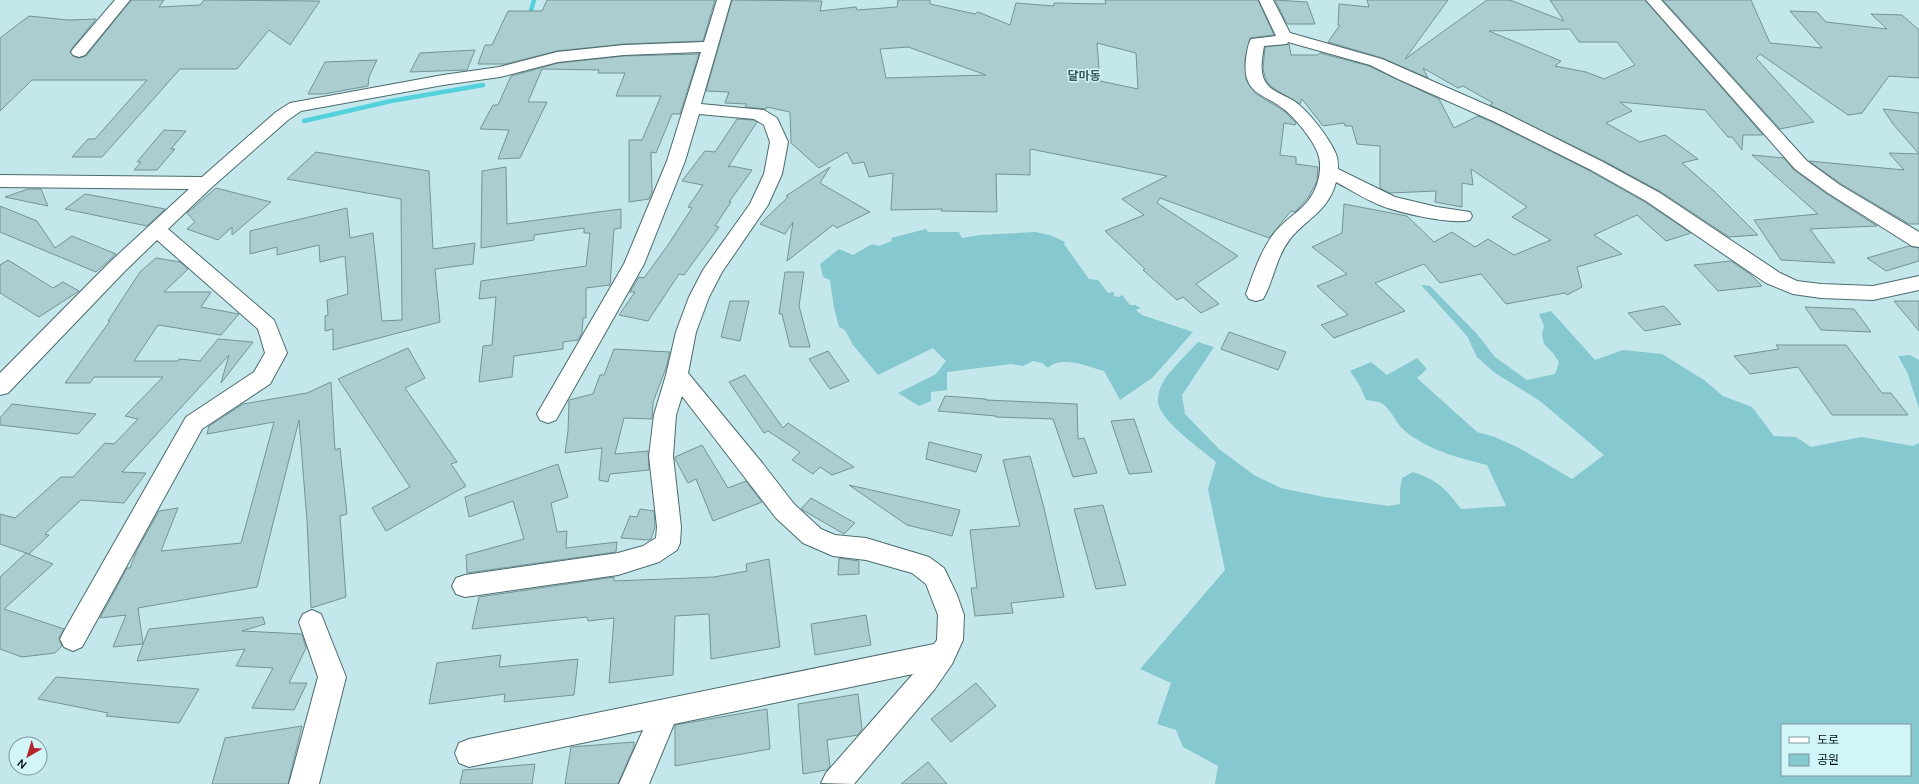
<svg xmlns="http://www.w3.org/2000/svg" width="1919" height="784" viewBox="0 0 1919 784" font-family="Manrope,'Noto Sans KR',sans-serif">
<rect width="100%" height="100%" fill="#c4e7eb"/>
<g fill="#85c8cf" fill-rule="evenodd">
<path d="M926,229L928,232H959L962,238L981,235L1035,232L1050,235L1065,242L1064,244L1089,279L1098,280L1108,293L1114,292V296L1119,297L1122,295L1130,305H1135L1141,308L1136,310L1142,315L1193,332L1152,378L1120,400L1104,371C1089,367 1061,355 1048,368L1042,363L1033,361L1023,366L1011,364L947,372V390L931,392V401L919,406L898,393L936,374L946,361L933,348L878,375L853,345L845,330L839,327L834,308L830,280L823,277L820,264L839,249L853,255L872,244L879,246L892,241L891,238Z"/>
<path d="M1421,285L1430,286L1477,334L1495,357L1527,380L1555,374L1559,362L1553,353L1544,344L1542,334L1544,326L1539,314L1551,311L1595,360L1623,350L1662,354L1704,380L1723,396L1752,407L1774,436L1796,437L1811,447L1861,437L1913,446L1919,443V784H1215L1218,766L1183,747L1176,730L1157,724L1171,683L1140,669L1225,570L1208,489L1216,462C1202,450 1159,420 1158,402C1157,390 1165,377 1173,369C1181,359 1190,351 1198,342L1214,347L1182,395L1185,414L1219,449L1254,475L1281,488L1324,497L1389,506L1400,504V490L1402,478L1413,472C1439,481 1445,488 1461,509L1506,506L1487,465C1459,458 1428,450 1405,431C1396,424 1391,408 1381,403C1377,401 1371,401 1366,400L1360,386L1350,371L1371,362L1387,375L1417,358L1427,369L1417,378L1477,432L1495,437L1521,449L1572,479L1604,455L1540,401L1495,373L1477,357L1467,336ZM1782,725H1910V775H1782Z"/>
<polygon points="1910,355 1919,360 1919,408 1907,372 1898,356"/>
</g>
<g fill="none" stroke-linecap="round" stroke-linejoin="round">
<g stroke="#53d2de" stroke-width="4.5">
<polyline points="529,18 534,0"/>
<polyline points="304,121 391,101 483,85"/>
</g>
</g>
<g fill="#abcdd0" stroke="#739497" fill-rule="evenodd">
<polygon points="131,0 164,0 159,7 200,5 204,0 320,1 290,45 269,30 237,69 180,69 102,157 72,157 88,139 95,139 147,80 32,80 0,111 0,38 29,16 68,20 96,19 70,51 73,56 79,58 86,56"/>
<polygon points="547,0 715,0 703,41 624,44 557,51 506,64 478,64 485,45 492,45 508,11 542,11"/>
<path d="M732,0L822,1L820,11L856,7L857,10L897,7L898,0H930V4L975,14L978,12L1010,25L1016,3L1054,6V3L1106,4L1105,0H1258L1274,35L1250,38L1245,59L1246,80L1255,93L1284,111L1296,123L1295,125L1284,123L1280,155L1296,157V164L1318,167L1317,181L1308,198L1295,212L1291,211L1269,238L1160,198L1157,203L1238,256L1196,284L1219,304L1201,313L1183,297L1177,300L1143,270L1145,269L1105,231L1144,215L1122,199L1167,176L1030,149V175L996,174L997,212L941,211L942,209L891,210L893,173L869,177L864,162L853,164L847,152L819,168L791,143L790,112L767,107L766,109L745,107L747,104L725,103L729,92L706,91ZM1097,43L1136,53L1138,89L1100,81ZM908,47L986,75L886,78L880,49Z"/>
<polygon points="1275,0 1307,2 1315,24 1287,24"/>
<path d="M1367,0H1448L1405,59L1487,0H1510L1564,21L1550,0H1645L1763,135H1743L1742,150L1732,137H1728L1705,110L1620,102L1632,111L1606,123L1640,142L1665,135L1698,159L1682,163L1715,192L1758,235L1729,237L1661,192L1604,161L1490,105L1493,103L1463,86L1458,88L1423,68L1428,78L1382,58L1328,42L1340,25H1338L1339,4L1369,7ZM1570,29L1579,42H1617L1635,65L1604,79L1586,72L1555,66L1561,61L1489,31Z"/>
<polygon points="1663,0 1751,0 1770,43 1822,48 1790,11 1817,12 1826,22 1887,29 1871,14 1902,15 1919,30 1919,78 1889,76 1862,113 1848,115 1760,54 1756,58 1814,122 1780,129"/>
<polygon points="1289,44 1291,55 1318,55 1320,53 1369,66 1439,99 1454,128 1478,116 1492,122 1590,171 1645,202 1691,233 1666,241 1637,215 1594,235 1622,254 1577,267 1582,287 1567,295 1565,293 1506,304 1481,274 1440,283 1424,264 1375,283 1405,311 1334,338 1321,325 1348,315 1317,286 1347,274 1312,247 1342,233 1344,204 1407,216 1434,242 1452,232 1475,247 1488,239 1514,255 1551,240 1512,217 1527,207 1471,169 1473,185 1462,183 1462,207 1435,202 1436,191 1390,193 1380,188 1380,146 1357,144 1352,126 1345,126 1344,123 1323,126 1302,99 1300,104 1276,90 1267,82 1263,70 1265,47"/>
<polygon points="475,50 467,70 410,72 420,53"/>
<polygon points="699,54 680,114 672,114 656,153 651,152 652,192 649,199 629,202 629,140 642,140 661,96 616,96 625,73 598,73 599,70 542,69 528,102 547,102 520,158 498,159 509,130 480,129 493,105 498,105 511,76 558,63 624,56"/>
<polygon points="377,60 369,77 368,86 324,94 308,94 325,62"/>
<polygon points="1883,109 1919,113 1919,154 1893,124"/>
<polygon points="737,119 754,120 757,122 728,167 731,166 752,170 729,202 731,202 715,226 719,227 684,275 679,274 648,321 619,315 635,292 630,292 639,277 644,278 668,245 692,208 688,207 703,185 682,181 705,151 715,152"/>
<polygon points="164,130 186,131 171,149 175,149 157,170 134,170 141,162 137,162"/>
<polygon points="316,152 429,171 433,249 475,243 473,264 435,269 440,322 333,350 333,329 325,331 325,316 328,315 327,300 348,294 345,256 320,262 319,245 277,255 277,247 250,254 250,231 347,208 350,238 373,233 382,321 402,320 401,199 287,179"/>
<polygon points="1889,153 1919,154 1919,224 1909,224 1841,184 1809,161 1904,170"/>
<polygon points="1752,155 1784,158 1794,170 1827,194 1877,226 1810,229 1835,263 1781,260 1754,220 1818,214"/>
<polygon points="506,167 507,224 621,209 621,228 614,229 610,285 586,288 586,318 583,318 582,333 578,340 563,342 563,349 514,356 512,377 479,382 483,346 492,345 496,297 479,299 481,281 586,266 590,233 584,233 584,228 534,235 534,240 481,248 482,171"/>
<polygon points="830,167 820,183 870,212 837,228 833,225 787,261 793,222 785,234 760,224 788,197 786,196"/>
<polygon points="216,188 271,202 232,235 232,227 218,240 187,229 195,222 187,213"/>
<polygon points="28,189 41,189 48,206 5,197"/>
<polygon points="85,194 113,199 165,209 147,226 65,209"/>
<polygon points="0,206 37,221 55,248 72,236 116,254 96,272 0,232"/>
<polygon points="1909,246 1919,248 1919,261 1886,271 1867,258"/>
<polygon points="156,258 180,262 188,269 164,292 211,292 201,307 239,314 221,335 158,325 134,361 178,361 179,359 200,361 218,339 253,342 221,383 229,355 122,472 146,473 124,503 81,500 45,534 49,535 29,554 0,544 0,514 15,518 61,477 73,477 105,443 114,444 138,419 125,416 163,377 94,377 90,383 65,383 110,321 108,321 140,272"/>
<polygon points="8,260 53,288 63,282 79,291 39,317 0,293 0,265"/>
<polygon points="1731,261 1750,274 1762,286 1718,291 1694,265"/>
<polygon points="785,272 804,272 799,306 810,347 790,347 782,314 779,314"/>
<polygon points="730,301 749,301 740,341 721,337"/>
<polygon points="1894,301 1919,301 1919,331"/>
<polygon points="1664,306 1681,324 1645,331 1628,313"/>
<polygon points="1805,307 1854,309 1871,332 1821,330"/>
<polygon points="1229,332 1286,352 1278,370 1221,349"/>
<polygon points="1776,345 1846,345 1882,393 1891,393 1908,415 1832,415 1798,367 1750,374 1734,356 1779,349"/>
<polygon points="408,348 425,378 405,388 457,462 451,464 466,486 386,531 372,508 410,487 338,379"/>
<polygon points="614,349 670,352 666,368 653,402 652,419 624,418 615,454 648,451 649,470 610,474 608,482 599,480 602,448 565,453 568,431 569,400 593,394 600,375 604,375"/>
<polygon points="828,351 849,381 830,389 809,359"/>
<polygon points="745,375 783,428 788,423 854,467 832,475 820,467 813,474 792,460 800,452 768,431 764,433 729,382"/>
<polygon points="331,382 335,450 340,448 347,514 340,516 346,597 311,608 307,521 299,420 257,587 138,608 143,644 149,629 263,617 265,624 242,631 302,634 306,648 289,683 307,683 294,710 252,708 273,668 236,666 245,649 137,661 143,644 113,647 126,615 100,618 127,568 130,568 137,550 159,511 178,508 161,551 241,543 274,422 207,434 209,426 243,404 307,393"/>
<polygon points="945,396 986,399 986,400 1077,404 1078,439 1084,438 1097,473 1073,477 1053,419 996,417 996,416 938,411"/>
<polygon points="12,404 96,414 78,434 0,425 0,418"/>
<polygon points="1134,419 1152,472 1129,474 1111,421"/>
<polygon points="929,442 982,455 976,472 926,459"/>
<polygon points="702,445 728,488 746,481 762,502 713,521 696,479 688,483 675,459 675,457"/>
<polygon points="1030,456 1044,508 1064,597 1011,603 1013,613 975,616 971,588 977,588 970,530 1020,526 1003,460"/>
<polygon points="558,464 568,497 551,503 557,532 567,531 566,548 617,542 616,552 467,573 466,555 524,539 513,501 469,517 465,497"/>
<polygon points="849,485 960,510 952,536 907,525"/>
<polygon points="811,498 855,523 844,534 801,509"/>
<polygon points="1103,505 1126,585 1096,589 1074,509"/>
<polygon points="640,509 654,511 655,527 651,539 649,540 621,538 630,516 637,517"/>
<polygon points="26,553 53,564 4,609 64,629 59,638 62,646 55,653 22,657 0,649 0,577"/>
<polygon points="839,558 859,561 859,574 838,575"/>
<polygon points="769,559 780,647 711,659 709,614 675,616 673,675 609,683 614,618 588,621 587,617 472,629 479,597 614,577 614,581 714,577 747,571 746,564"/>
<polygon points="866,615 871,645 815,655 811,624"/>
<polygon points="501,655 499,667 578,659 574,695 504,702 505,694 429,704 437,663"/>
<polygon points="56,677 199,689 179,723 106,716 108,713 38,699"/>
<polygon points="976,683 996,706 951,742 931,719"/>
<polygon points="858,694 862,729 858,735 827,740 830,767 826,770 803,774 798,704"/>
<polygon points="767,709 770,749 675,766 675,725"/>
<polygon points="302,726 288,784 212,784 225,738"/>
<polygon points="634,742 634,747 618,784 565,784 571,747"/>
<polygon points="928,762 947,784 901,784"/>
<polygon points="535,764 532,784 460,784 463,770"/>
</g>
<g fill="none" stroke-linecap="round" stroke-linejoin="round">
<g stroke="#4b6b6e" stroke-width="2">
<g id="minor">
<polygon points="115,0 130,0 85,55 79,57 73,55 71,52 73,49"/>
<polygon points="717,0 731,0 701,104 764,110 777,118 788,142 782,174 768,205 722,272 709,297 696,332 688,373 763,464 794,504 821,529 835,535 866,538 929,557 944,568 957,595 964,615 963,640 952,664 934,690 854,784 821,783 826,773 913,674 674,724 649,784 619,784 643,730 469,767 459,763 455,753 459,743 469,739 934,644 937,640 938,615 926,584 912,573 866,560 833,556 803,543 776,518 682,396 676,415 673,456 681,527 680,543 677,550 659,562 618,575 465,597 456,594 452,586 456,578 465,575 618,553 643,546 656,538 657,527 649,456 654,415 666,375 676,332 689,297 703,270 750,204 764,174 770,142 764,125 754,119 699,114 685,161 644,264 556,420 548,423 540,420 537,414 624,264 667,161 701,52 624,55 558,62 500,77 443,85 301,111 288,120 212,187 168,229 274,320 287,353 270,384 202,429 82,647 73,651 64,647 60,639 64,631 186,417 254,372 265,353 258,329 157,240 124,272 8,393 0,395 0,373 110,262 189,189 0,187 0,175 202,177 276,112 290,103 443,75 499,67 557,52 624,45 704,42"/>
<path d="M1259,0H1273L1290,33L1382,59L1505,113L1603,162L1660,193L1780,273L1797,281L1821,284L1873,286L1919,276V290L1873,300L1821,298L1793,294L1766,283L1646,201L1591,170L1493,121L1398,79L1370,65L1288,42L1287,44L1264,46C1262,58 1259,73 1266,83C1272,92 1285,95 1294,101C1308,110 1330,139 1336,154C1338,159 1338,164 1338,169L1395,197L1437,207L1470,212L1472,216L1470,220C1453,225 1400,213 1382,206C1366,200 1351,190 1336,182C1328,212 1307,218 1290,239C1276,257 1274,280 1263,299L1256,301L1249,299L1246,294C1253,274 1260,253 1272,236C1288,214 1310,210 1318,181C1320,173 1321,165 1319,157C1316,143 1296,119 1285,110C1264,93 1242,95 1246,59C1247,52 1248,44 1251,39L1276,36Z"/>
<polygon points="1646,0 1661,0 1807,161 1840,185 1919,232 1919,247 1912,246 1828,193 1795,169"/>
<polygon points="312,610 321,614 346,677 319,784 289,784 318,677 299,622 303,614"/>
</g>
</g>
<use href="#minor" fill="#fff" fill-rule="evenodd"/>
</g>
<g text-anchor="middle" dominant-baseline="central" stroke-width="3" stroke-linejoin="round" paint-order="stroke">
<g font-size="12" font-weight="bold" fill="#39585b" stroke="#d1f5f8">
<text x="1084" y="75">달마동</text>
</g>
</g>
<rect x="1781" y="724" width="130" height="52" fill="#d1f5f8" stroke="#7f999b"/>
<rect x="1789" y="737" width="20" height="6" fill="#ffffff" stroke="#7f999b"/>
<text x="1817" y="744" font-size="12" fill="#040f10">도로</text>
<rect x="1789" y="754" width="20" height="12" fill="#85c8cf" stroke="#7f999b"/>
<text x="1817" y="764" font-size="12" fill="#040f10">공원</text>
<g transform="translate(28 756) rotate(218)"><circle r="19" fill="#d1f5f8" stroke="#7f999b"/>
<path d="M0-3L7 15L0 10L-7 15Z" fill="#b6252e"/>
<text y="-6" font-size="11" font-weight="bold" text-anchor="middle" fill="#040f10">N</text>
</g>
</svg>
